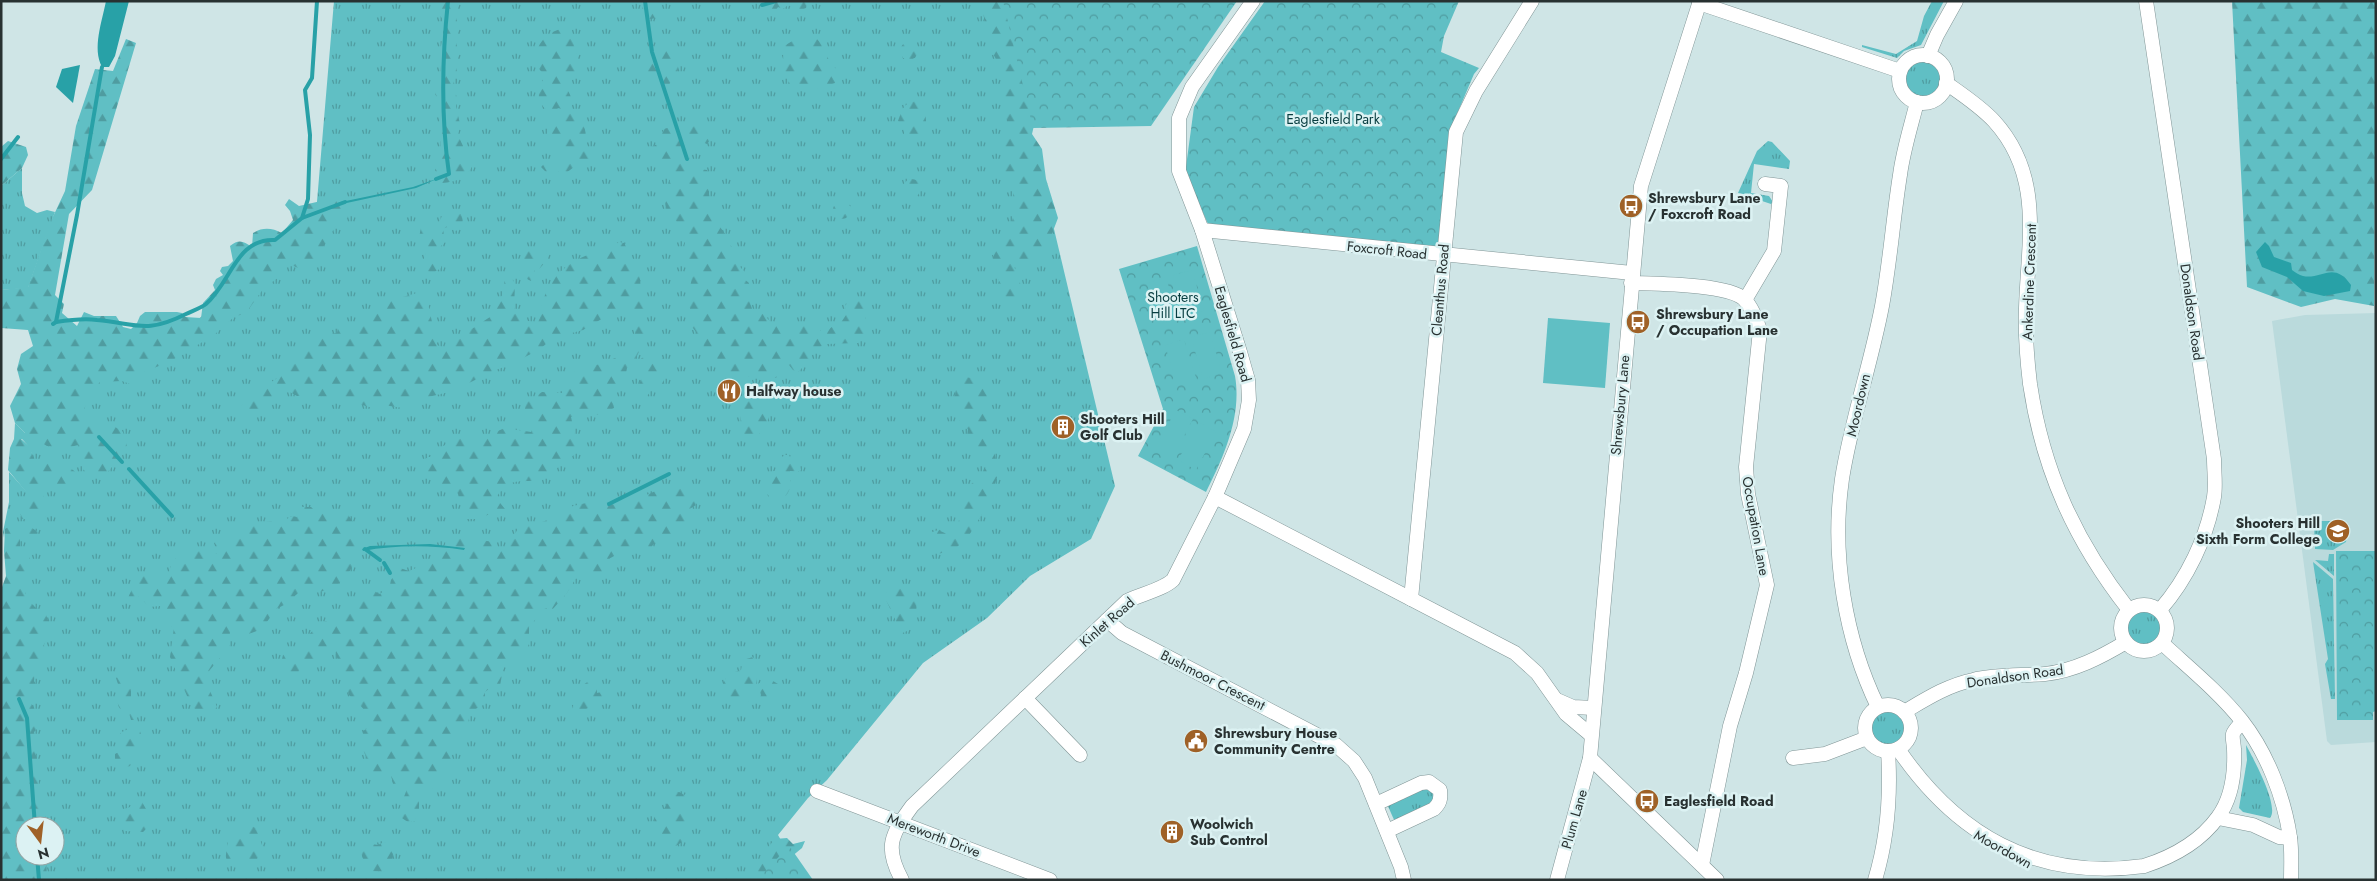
<svg xmlns="http://www.w3.org/2000/svg" width="2377" height="881" viewBox="0 0 2377 881" font-family="Jost,sans-serif">
<defs>
<pattern id="grass-tufts" width="24" height="20" patternUnits="userSpaceOnUse" patternTransform="scale(1.25)"><rect width="24" height="20" fill="#60bfc4"/><path d="M3 7l-1-3M5 7V3M7 7l1-3M15 17l-1-3M17 17v-4M19 17l1-3" fill="none" stroke="#4f9ca0"/></pattern>
<pattern id="forest-firs" width="22" height="20" patternUnits="userSpaceOnUse" patternTransform="scale(1.25)"><rect width="22" height="20" fill="#60bfc4"/><path d="M5 1l3.5 6h-7zM16 11l3.5 6h-7z" fill="#4f9ca0"/></pattern>
<pattern id="park-crowns" width="20" height="18" patternUnits="userSpaceOnUse" patternTransform="scale(1.25)"><rect width="20" height="18" fill="#60bfc4"/><path d="M2 6a3 3 0 1 1 6 0M12 15a3 3 0 1 1 6 0" fill="none" stroke="#4f9ca0"/></pattern>
</defs>
<rect width="100%" height="100%" fill="#cfe5e6"/>
<polygon fill="#badadc" points="2376,313 2376,742 2331,745 2327,741 2272,321 2305,315"/>
<g fill="url(#grass-tufts)">
<path d="M334,1H992L1054,229L1115,486L1091,539L1030,576L987,618L923,663L827,780L808,798L778,835L786,849L757,880H35L34,856H55V826H32L5,529L4,538L3,532L9,502V472L26,491C31,469 40,457 22,439H14L15,423L25,433L66,331L170,342L315,225Z"/>
<polygon points="1932,1 1944,1 1921,45 1904,51 1897,58 1862,47 1862,45 1896,54 1917,41 1924,16"/>
<circle cx="1923" cy="79" r="19"/>
<polygon points="1768,141 1772,142 1790,161 1789,169 1754,164 1751,193 1769,196 1773,202 1771,204 1738,193 1757,151"/>
<polygon points="22,168 22,193 25,206 37,213 47,210 55,212 28,288 1,290 1,186"/>
<polygon points="2319,521 2346,521 2346,529 2349,530 2349,533 2347,534 2346,542 2333,550 2315,549 2314,523 2318,523"/>
<polygon points="2329,554 2334,554 2334,576 2315,560 2328,561"/>
<polygon points="2313,562 2333,579 2335,699 2331,699 2325,664 2328,659"/>
<circle cx="2144" cy="627" r="17"/>
<circle cx="1888" cy="728" r="19"/>
<path d="M2246,745C2253,758 2280,807 2270,818L2243,812L2239,808L2247,760Z"/>
<polygon points="1428,787 1435,793 1435,802 1395,822 1387,804"/>
</g>
<g fill="url(#forest-firs)">
<circle cx="651" cy="10" r="9"/>
<path d="M440,1H457V70L453,85L458,101L456,106L460,124L458,135L463,146L462,151L473,164C468,178 456,182 442,183L435,170L442,157L439,153L441,148L438,99L435,94L441,73L439,57L443,35V20L438,12L442,7Z"/>
<polygon points="766,1 808,1 806,8 799,11 788,5 783,9 778,7 776,10 771,11"/>
<path d="M980,1H1089L1037,113L1032,134L1042,149L1046,179L1058,218L1050,239L1043,251L1026,263L1014,266L1021,286L1019,295L1010,299L1002,296C1000,269 986,271 997,239L1009,234L1015,209L1012,184L1000,175V163L1006,158L1003,144L1007,121L1000,102V86L1005,73L993,54Z"/>
<polygon points="2232,1 2376,1 2374,306 2335,299 2301,307 2247,287"/>
<path d="M562,29L570,33L578,57L579,69L564,86C572,94 573,102 571,113C582,121 588,128 585,142L590,150L591,158L581,168L574,167L566,173L554,171L547,173L541,167L545,163H557L570,156L564,151C542,152 543,120 562,111L559,108L550,112C534,102 538,90 545,75C525,60 541,32 562,29Z"/>
<path d="M814,36L824,46L829,61L838,71L839,76L835,83L817,89L812,85L805,89H794C783,77 782,62 784,46L799,37L806,40Z"/>
<path d="M126,39L136,43L92,190L69,214L55,295L64,304L62,313L77,326L84,312L94,316H116L123,327L131,329L137,323L140,316L145,312H177L182,313L185,317L201,318L203,303L215,290L213,285L216,279L223,275L220,271L222,267L228,266L233,261L230,246C239,239 243,241 252,247L253,233C263,227 272,228 282,233L293,220L290,211L285,205L289,199L299,206L343,196L348,217L335,227L316,259L298,268L288,263L281,267L280,276L263,289L246,313L234,317L214,335L171,361L144,372L140,379L130,384L122,381L100,382L87,397L84,412L94,416L99,423H109L123,432L127,445L122,455L106,474L87,473L82,468V455L78,445L63,449L47,446L25,433L15,423L10,406L21,384L17,369L21,354L33,346L28,330L1,328V290L28,287L51,221L65,191L76,126L95,69L113,71Z"/>
<circle cx="909" cy="51" r="9"/>
<path d="M662,50H670C677,59 679,65 677,77L664,88H655C639,75 645,58 662,50Z"/>
<path d="M916,101C928,108 928,128 923,139L904,140V128L898,121C903,109 902,104 916,101Z"/>
<path d="M699,119L711,130L712,137L707,144L684,135L692,168L707,170C713,182 709,182 709,194C709,201 715,209 720,215V227L729,239V244C736,250 739,254 736,263L744,271L743,278L749,283L748,296L753,312H761L769,320L770,325C781,319 786,321 793,330L807,323L817,324L824,337C828,330 831,325 840,324L846,315L845,306L848,302L856,300L865,302L866,335L858,343L826,344L812,351V358L798,372L793,370L785,360L776,378L758,377L756,373C740,382 742,373 728,373L725,360C710,358 698,354 706,337L699,336L690,324V308L687,303L692,277L687,265L684,247L686,239L674,217L668,214C667,209 664,202 665,197C668,184 674,179 667,165L652,158L650,148L664,140L662,134L664,129L674,126L689,129L690,121Z"/>
<polygon points="8,141 26,147 28,155 22,168 1,186 1,147"/>
<circle cx="912" cy="188" r="9"/>
<circle cx="842" cy="210" r="9"/>
<path d="M451,209L460,212C464,220 464,224 456,231L447,227L443,229L445,242L436,251L442,261L441,268L433,273L424,270L423,261L426,252L419,238L421,227L438,224L443,214Z"/>
<path d="M619,242L624,243C632,259 646,277 638,295L644,309L647,324L646,337L636,358L627,368L624,383L612,394L614,408L602,414L571,417L577,444L576,453C566,461 555,470 544,477C524,487 511,472 496,498L505,509L500,517L490,514L477,519H464L458,494L454,489L439,487L423,469L422,462L428,457H433L436,450L460,437L486,441L488,435L505,428L531,432L533,426L523,420L526,402L542,392L562,393L567,386L566,381L578,368L601,364L629,352L636,342L634,324L638,318L628,310L610,314L583,330L553,338L540,349L512,364L493,371L453,391L420,399L409,409L384,405L373,408L334,397L297,396L286,390L275,403L246,415L240,410L245,398L281,376L285,365L301,356L309,342L315,336L337,333L338,328L354,323L375,308L377,304L417,293L427,299L437,345L446,349L464,334L493,315C493,305 500,302 503,293C505,286 503,281 507,273L515,283L514,311L525,320L537,324C542,316 540,310 543,302C550,273 574,258 602,250L605,254L608,249Z"/>
<path d="M538,248L548,254V259L540,268L534,271L531,281C511,271 516,250 538,248Z"/>
<polygon points="653,352 666,361 663,369 664,384 651,384 651,391 646,397 636,393 644,371 636,363 648,353"/>
<path d="M963,377L983,379L987,383L989,431L999,472L987,506L968,537L955,549L938,554L931,542L930,533L938,530L947,534C964,521 961,512 963,493L991,463L988,453H974L966,446L968,429L962,427C955,409 950,393 963,377Z"/>
<path d="M750,388C761,389 771,389 778,398L768,409C771,423 762,431 753,441L746,440C742,429 742,418 737,407L741,397Z"/>
<path d="M14,439H21L30,447L34,460C46,460 46,463 57,466C66,468 71,466 78,475L77,481C65,489 55,489 44,482L40,489L47,504L46,516L36,520L22,519L19,510L27,493L8,470L10,448Z"/>
<path d="M785,455H789L791,459L797,458L801,470L797,472L790,471C791,484 792,493 780,501L773,500L766,493L765,486L767,474L782,468V457Z"/>
<path d="M686,484L696,490V505L688,510L683,530L667,539H659L648,550L632,547L627,557L616,555L603,562V572L596,578L586,576L580,571L567,593L552,610L545,608L529,627V644L522,659L514,664L504,663L500,686L496,690L490,688L485,692V704L470,712L468,724L452,744C452,766 445,791 419,792V811L415,821L408,822L397,815L407,789L394,786L391,776L384,780H377L363,750V731L371,726L368,713L349,695L335,651L314,665H302L297,675L287,674L280,667L283,655L293,649H302C305,637 315,626 326,621L339,626L350,633C349,630 345,625 345,622C344,607 362,596 373,590L379,594L389,589L391,580L400,568L409,571L416,568L417,563C423,558 424,561 431,562L433,551H442L446,542L457,536L493,542L497,554L506,547L518,529L545,521L573,506L586,503L594,507L605,503L623,506L664,487Z"/>
<path d="M300,507H311L317,512L344,509L358,529L359,537C352,548 357,554 354,563C345,584 324,598 303,589L284,605L276,609L262,629L246,635L230,632L229,647L204,677L217,707L211,713L200,714L191,705L170,657L174,627L165,624L160,606L149,607L139,596L135,603L128,598C138,575 143,571 168,575C176,546 193,548 218,554L214,543L224,536H232L233,526L251,523L263,527L265,522L274,521L281,527L285,520L292,516L297,517Z"/>
<polygon points="10,526 15,527 20,533 20,553 25,551 28,530 32,528 38,532 35,543 29,554 31,563 26,578 25,597 36,608 45,612 50,626 44,645 45,653 40,665 35,670 34,681 40,691 33,695 31,703 36,712 38,728 34,732 41,805 46,815 46,826 25,826 25,856 46,856 47,880 1,880 1,590 6,576 4,551 5,529"/>
<path d="M896,581L903,588L915,593C918,601 917,624 909,630C906,632 901,633 898,635L893,633L896,621L886,600L887,588Z"/>
<path d="M753,657L756,661L754,670L757,679L755,691L750,701L734,703L722,696C722,680 726,674 741,670L743,660Z"/>
<path d="M123,673L131,677V709L137,716L135,720H131L129,713C116,711 116,701 121,692L117,687L118,684L116,678Z"/>
<polygon points="768,678 778,684 777,700 768,706 763,707 759,700 761,695 758,684"/>
<path d="M589,681H594L597,683V693L605,691L607,696C601,701 585,711 578,712L573,709C573,697 578,687 589,681Z"/>
<polygon points="132,727 140,731 142,737 146,739 148,748 141,752 140,756 133,760 130,766 121,769 115,760 115,754 122,750 120,733"/>
<polygon points="679,792 685,795 685,804 692,814 687,839 671,849 663,849 659,844 662,832 654,827 655,814 661,813 675,793"/>
<polygon points="133,802 142,802 146,809 150,810 152,823 143,832 125,831 122,810 130,807"/>
<path d="M252,826L256,828L263,848L256,861L250,864L243,861L230,863C221,857 230,849 227,840L237,834L240,829Z"/>
<polygon points="787,838 793,844 805,841 802,848 763,880 748,880 757,876 760,857 775,839"/>
<polygon points="384,842 392,843 394,848 392,863 393,868 387,872 369,871 363,867 364,861 360,850 366,843 378,845"/>
</g>
<g fill="url(#park-crowns)">
<polygon points="1003,1 1237,1 1151,126 1033,128"/>
<polygon points="1265,1 1459,1 1444,36 1441,52 1479,68 1474,74 1451,128 1438,248 1209,226 1185,174 1194,107 1218,67"/>
<path d="M1197,246L1235,376C1242,416 1224,456 1206,492L1138,456L1163,409L1119,269Z"/>
<polygon points="2336,551 2376,551 2376,711 2373,712 2373,720 2337,720"/>
<polygon points="790,847 813,880 757,880 786,849"/>
</g>
<g fill="#60bfc4">
<polygon points="1192,270 1204,311 1185,317 1173,275"/>
<polygon points="1166,277 1178,319 1159,324 1147,283"/>
<polygon points="1548,318 1610,323 1605,388 1543,383"/>
<polygon points="1210,332 1222,373 1203,379 1191,337"/>
<polygon points="1184,339 1197,381 1177,386 1165,345"/>
<polygon points="1176,410 1193,419 1173,457 1155,448"/>
<polygon points="1199,422 1216,432 1196,470 1178,460"/>
</g>
<g fill="#28a1a7">
<path d="M106,1H129L115,56L109,67H102C92,48 102,22 106,1Z"/>
<polygon points="80,65 73,103 56,87 62,69"/>
<polygon points="439,178 416,188 342,204 341,202 413,187"/>
<path d="M2265,242L2269,246L2274,257L2291,263L2292,270C2295,272 2299,275 2303,276C2321,280 2334,260 2351,285L2350,291L2324,296L2303,291L2287,277L2262,267L2256,252Z"/>
<path d="M430,544L465,548L464,550C431,545 395,545 363,551L362,549L370,546Z"/>
</g>
<g fill="none" stroke-linecap="round" stroke-linejoin="round">
<g stroke="#28a1a7" stroke-width="4">
<polyline points="645,1 652,52 687,159"/>
<polyline points="762,5 776,1"/>
<polyline points="1,159 18,137"/>
<path d="M436,179L449,174C441,118 442,58 448,1"/>
<polyline points="302,218 345,202"/>
<path d="M56,322C69,320 84,318 97,320C138,324 146,334 186,314C192,311 201,308 206,304C232,281 236,238 275,240L302,218L308,199L310,135L305,90L312,78L317,1"/>
<polyline points="53,324 56,322 77,215 102,67"/>
<polyline points="99,437 122,462"/>
<polyline points="129,469 172,516"/>
<polyline points="609,504 669,474"/>
<polyline points="365,549 380,560"/>
<polyline points="384,563 390,573"/>
<polyline points="19,699 27,718 35,826"/>
<polyline points="37,856 39,880"/>
</g>
<g stroke="#809596" stroke-width="15">
<g id="street">
<path d="M2146,1L2214,459C2214,471 2216,485 2214,497C2207,538 2187,579 2160,610"/>
<polyline points="1699,3 1900,71"/>
<circle cx="1923" cy="79" r="24"/>
<polyline points="1928,56 1937,35 1956,1"/>
<path d="M1946,83C1963,95 1980,106 1994,121C2044,176 2028,241 2026,308C2025,333 2027,359 2030,384C2043,471 2075,541 2129,610"/>
<polyline points="1202,230 1632,273"/>
<path d="M1631,283C1656,284 1727,284 1744,299C1752,307 1756,319 1760,330L1746,467L1748,494L1767,585L1746,673L1730,726L1702,865"/>
<polyline points="1745,300 1774,251 1781,186 1765,184"/>
<polyline points="1215,497 1515,653 1537,673 1566,714 1591,735"/>
<polyline points="1411,599 1456,132 1476,91 1532,1"/>
<circle cx="2144" cy="628" r="23"/>
<polyline points="1107,620 1122,633 1336,745 1354,761 1365,778 1401,867 1404,880"/>
<path d="M2162,643C2189,668 2219,692 2242,721C2267,753 2284,797 2290,837C2292,851 2291,866 2291,880"/>
<polyline points="1025,698 1080,755"/>
<polyline points="1557,700 1573,707 1594,708"/>
<circle cx="1888" cy="728" r="23"/>
<path d="M1878,707C1845,639 1831,555 1842,479C1851,421 1871,364 1882,306C1890,263 1893,219 1900,175C1903,151 1911,126 1917,102"/>
<path d="M1904,712C1926,699 1948,685 1973,680C1997,674 2021,676 2045,674C2074,671 2101,657 2126,642"/>
<path d="M1898,749C1956,834 2034,881 2144,866C2172,857 2200,842 2218,817C2232,798 2235,772 2234,749C2234,745 2232,738 2233,734C2234,730 2240,725 2242,722"/>
<polyline points="1590,758 1717,880"/>
<polyline points="1793,758 1825,754 1867,738"/>
<polyline points="817,791 1050,880"/>
<path d="M1376,804L1421,783L1429,782L1440,790C1441,799 1440,803 1434,809L1387,831"/>
<polyline points="2218,818 2253,825 2279,837 2290,838"/>
<path d="M902,880C884,847 891,835 912,806L1127,601C1141,594 1162,590 1173,580L1215,497L1244,429L1249,400L1248,380L1240,352L1202,230L1179,171V118L1192,87L1253,1"/>
<polyline points="1557,880 1590,758 1641,186 1700,1"/>
<path d="M1875,880C1888,837 1891,796 1888,751"/>
</g>
</g>
<use href="#street" stroke="#fff" stroke-width="14"/>
</g>
<defs>
<g id="bus-disc" transform="scale(1.25)"><circle r="9.5" fill="#9f6127" stroke="#dcf2f3"/><path d="M-5-6H5V4H4V6H2V4H-2V6H-4V4H-5ZM-3.5-4V0h7V-4ZM-3.5 1.2v1.5H-2V1.2ZM2 1.2v1.5H3.5V1.2Z" fill="#fff"/></g>
<g id="restaurant-disc" transform="scale(1.25)"><circle r="9.5" fill="#9f6127" stroke="#dcf2f3"/><path d="M-5-6h1v4h1v-4h1v4h1v-4h1v5L-1.5 .5V6h-2V.5L-5-1ZM5-6V6H3V1.5H1.5Q1.5-4 5-6Z" fill="#fff"/></g>
<g id="building-disc" transform="scale(1.25)"><circle r="9.5" fill="#9f6127" stroke="#dcf2f3"/><path d="M-4-6H4V6H1V3H-1V6H-4ZM-2.5-4.3h1.7v1.8h-1.7ZM.8-4.3h1.7v1.8H.8ZM-2.5-1h1.7V.8h-1.7ZM.8-1h1.7V.8H.8Z" fill="#fff"/></g>
<g id="university-disc" transform="scale(1.25)"><circle r="9.5" fill="#9f6127" stroke="#dcf2f3"/><path d="M0-5L7-2L0 1L-7-2ZM-4 1L0 2.5L4 1V4Q0 6-4 4Z" fill="#fff"/></g>
<g id="civic-disc" transform="scale(1.25)"><circle r="9.5" fill="#9f6127" stroke="#dcf2f3"/><path d="M-.6-6.5H3V-4.5H.6V-3L4-1V1h2V6H-6V1h2V-1L-.6-3ZM-1.2 2.5V6h2.4V2.5Z" fill="#fff"/></g>
</defs>
<g fill-rule="evenodd">
<use href="#bus-disc" x="1631" y="206"/>
<use href="#bus-disc" x="1638" y="322"/>
<use href="#restaurant-disc" x="729" y="391"/>
<use href="#building-disc" x="1063" y="427"/>
<use href="#university-disc" x="2338" y="531"/>
<use href="#civic-disc" x="1196" y="741"/>
<use href="#bus-disc" x="1647" y="801"/>
<use href="#building-disc" x="1172" y="832"/>
</g>
<g text-anchor="middle" dominant-baseline="central" stroke-width="5" stroke-linejoin="round" paint-order="stroke">
<g font-size="14" fill="#073d40" stroke="#dcf2f3">
<text x="1333" y="119">Eaglesfield Park</text>
<text x="1173" y="297">Shooters<tspan x="1173" dy="16">Hill LTC</tspan></text>
</g>
<g font-size="14" font-weight="bold" fill="#283131" stroke="#dcf2f3" text-anchor="start">
<text x="1648" y="198">Shrewsbury Lane<tspan x="1648" dy="16">/ Foxcroft Road</tspan></text>
<text x="1656" y="314">Shrewsbury Lane<tspan x="1656" dy="16">/ Occupation Lane</tspan></text>
<text x="746" y="391">Halfway house</text>
<text x="1080" y="419">Shooters Hill<tspan x="1080" dy="16">Golf Club</tspan></text>
<text x="2320" y="523" text-anchor="end">Shooters Hill<tspan x="2320" dy="16">Sixth Form College</tspan></text>
<text x="1214" y="733">Shrewsbury House<tspan x="1214" dy="16">Community Centre</tspan></text>
<text x="1664" y="801">Eaglesfield Road</text>
<text x="1190" y="824">Woolwich<tspan x="1190" dy="16">Sub Control</tspan></text>
</g>
<g font-size="14" fill="#283131" stroke="#dcf2f3">
<text transform="translate(1387 250) rotate(6)">Foxcroft Road</text>
<text transform="translate(2029 282) rotate(-88)">Ankerdine Crescent</text>
<text transform="translate(1440 290) rotate(-85)">Cleanthus Road</text>
<text transform="translate(2192 312) rotate(82)">Donaldson Road</text>
<text transform="translate(1233 334) rotate(74)">Eaglesfield Road</text>
<text transform="translate(1620 405) rotate(-85)">Shrewsbury Lane</text>
<text transform="translate(1858 405) rotate(-77)">Moordown</text>
<text transform="translate(1756 526) rotate(80)">Occupation Lane</text>
<text transform="translate(1107 622) rotate(-41)">Kinlet Road</text>
<text transform="translate(2015 676) rotate(-8)">Donaldson Road</text>
<text transform="translate(1213 680) rotate(27)">Bushmoor Crescent</text>
<text transform="translate(1574 819) rotate(-74)">Plum Lane</text>
<text transform="translate(934 835) rotate(21)">Mereworth Drive</text>
<text transform="translate(2003 849) rotate(29)">Moordown</text>
</g>
</g>
<rect width="2377" height="881" fill="none" stroke="#283131" stroke-width="5"/>
<g transform="translate(40 841) rotate(165)"><circle r="24" fill="#dcf2f3" stroke="#94a5a5"/>
<path d="M0-4L9 19L0 12L-9 19Z" fill="#9f6127"/>
<text y="-8" font-size="14" font-weight="bold" text-anchor="middle" fill="#283131">N</text>
</g>
</svg>
